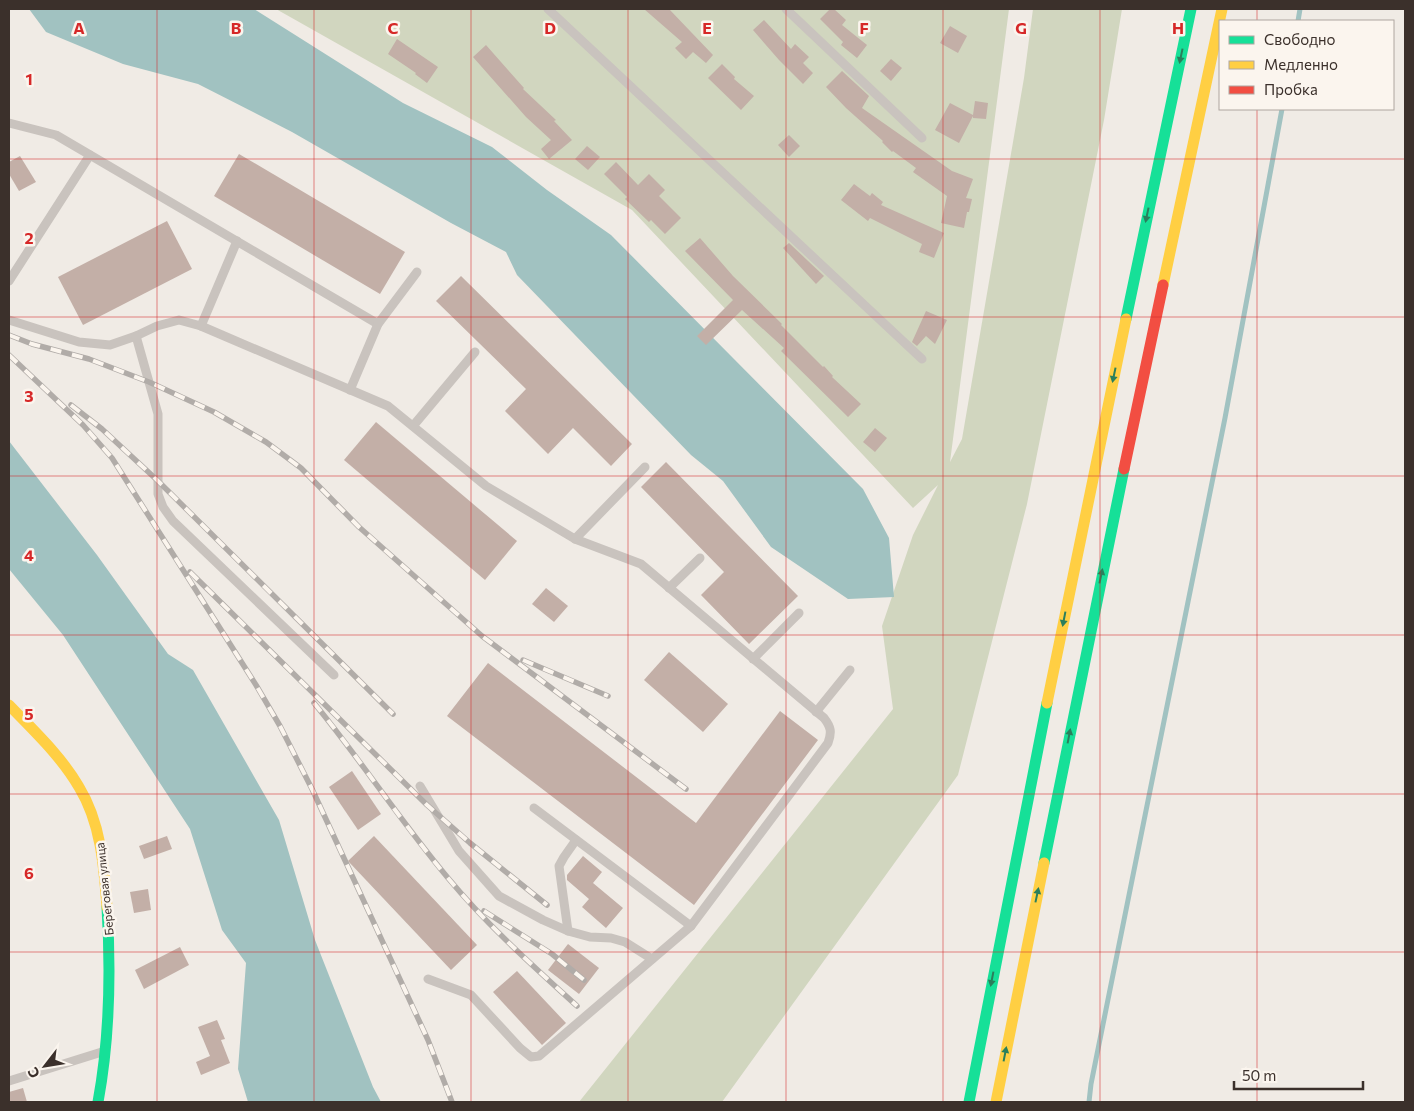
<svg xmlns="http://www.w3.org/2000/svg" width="1414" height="1111" viewBox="0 0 1414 1111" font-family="Commissioner,sans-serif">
<rect width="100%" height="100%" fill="#f0ebe5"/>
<polygon fill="#d1d6bf" points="276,9 1009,9 950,462 962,439 1024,78 1033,9 1122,9 1104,120 1027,504 958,775 722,1102 579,1102 893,709 882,626 913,535 938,485 913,508 632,210"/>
<g fill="#a1c2c1">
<polygon points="29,9 254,9 403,103 492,147 547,190 611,235 863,489 889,538 894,597 848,599 771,547 723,481 691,455 517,275 506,252 451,223 292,132 198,84 123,64 46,32"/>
<polygon points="9,441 97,555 168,654 193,670 279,820 315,940 373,1087 381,1102 248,1102 238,1069 246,963 222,930 190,829 63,635 9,569"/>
</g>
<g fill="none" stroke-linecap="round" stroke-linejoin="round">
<g stroke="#a1c2c1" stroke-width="5">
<polyline points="1298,21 1300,9"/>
<polyline points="1089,1102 1091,1084 1225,418 1282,109"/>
</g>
</g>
<g fill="#c3afa7">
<polygon points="644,9 669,9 713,55 706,63 693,52 686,59 675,48 682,42"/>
<polygon points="830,9 834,9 846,20 842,25 867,45 857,58 841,45 843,42 820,19"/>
<polygon points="764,20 791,49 795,44 809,57 803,63 813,73 803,84 779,60 753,30"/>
<polygon points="950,26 967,36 958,53 940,43"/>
<polygon points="397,39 438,67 427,83 415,74 416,73 388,54"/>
<polygon points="486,45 524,88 523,89 556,120 554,121 572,140 549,159 541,149 551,140 526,117 473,57"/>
<polygon points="891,59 902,68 891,81 880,71"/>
<polygon points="722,64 735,77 734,79 754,96 741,110 708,78"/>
<polygon points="842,71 869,96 862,108 952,171 973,179 966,198 972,199 969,212 967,212 964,228 941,223 947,196 913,172 916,168 893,151 892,152 882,142 883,141 846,108 826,87"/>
<polygon points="975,101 988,103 986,119 973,118 973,116 959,143 935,130 950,103 973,115"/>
<polygon points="789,135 800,146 789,157 778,145"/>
<polygon points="587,146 600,157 588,170 575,159"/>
<polygon points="239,154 405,252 380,294 214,196"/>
<polygon points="20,156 36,182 19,191 9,174 9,162"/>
<polygon points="616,162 638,185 649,174 665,190 659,196 681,218 665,234 651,220 649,222 625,199 627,197 604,174"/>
<polygon points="854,184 870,196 872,193 883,202 881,205 944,233 934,258 919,252 922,244 870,218 868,221 841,200"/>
<polygon points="167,221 192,269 83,325 58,277"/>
<polygon points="700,238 733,276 782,324 781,325 823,367 824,366 833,376 832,377 861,404 848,417 781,351 784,348 742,310 706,345 697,336 733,300 685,251"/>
<polygon points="789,243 824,276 816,284 783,248"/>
<polygon points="461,276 632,444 611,466 573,428 548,454 505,411 526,389 436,301"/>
<polygon points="926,311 947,320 935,344 926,336 917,346 912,342"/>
<polygon points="376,422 517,541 485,580 344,460"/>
<polygon points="875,428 887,438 875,452 863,442"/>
<polygon points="666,462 798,596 749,644 701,595 724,572 641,487"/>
<polygon points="546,588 568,606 554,622 532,604"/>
<polygon points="669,652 728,704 703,732 644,680"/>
<polygon points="488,663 696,823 780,711 818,740 694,905 447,716"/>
<polygon points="352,771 381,814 358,830 329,787"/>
<polygon points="167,836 172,849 144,859 139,846"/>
<polygon points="374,836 477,945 451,970 348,861"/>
<polygon points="583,856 602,872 593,883 623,908 606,928 582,907 589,899 567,880 567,875"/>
<polygon points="148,889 151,910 134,913 130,892"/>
<polygon points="568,944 599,968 579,994 548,970"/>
<polygon points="180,947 189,965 144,989 135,970"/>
<polygon points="517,971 566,1023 542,1045 493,992"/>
<polygon points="217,1020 225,1039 221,1040 230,1063 201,1075 196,1062 210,1056 198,1027"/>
<polygon points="23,1088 27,1102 9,1102 9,1092"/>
</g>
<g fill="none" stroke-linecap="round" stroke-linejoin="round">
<g stroke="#c9c3be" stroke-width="9">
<polyline points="548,9 922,359"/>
<polyline points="786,9 922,138"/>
<polyline points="9,123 56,135 378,324"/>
<polyline points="9,281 90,155"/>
<path d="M9,320L79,342L110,345L136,336L157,326L179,320L201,326L388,406L486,486L575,539L641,564L824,718C831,727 832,732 828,743L691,926L539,1056L531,1057L520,1048L471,995L428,979"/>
<polyline points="201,326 237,241"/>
<polyline points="136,336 158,414 158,494 163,507 173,521 334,675"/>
<polyline points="350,390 378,324 417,272"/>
<polyline points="413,426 475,352"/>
<polyline points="575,539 645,467"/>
<polyline points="669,588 700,558"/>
<polyline points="753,659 799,613"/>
<polyline points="816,712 850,670"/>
<polyline points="420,786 459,851 499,896 543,920 568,931 590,937 611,938 625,942 652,959"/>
<polyline points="534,808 691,926"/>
<polyline points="568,931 559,866 564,857 576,840"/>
<polyline points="9,1081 105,1051"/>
</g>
<g stroke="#16e098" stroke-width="11">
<polyline points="1126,319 1191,9"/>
<polyline points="1044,863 1124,469"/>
<path d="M98,1102C110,1037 111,973 107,907"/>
<polyline points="969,1102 1047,703"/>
</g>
<g stroke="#ffcf43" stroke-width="11">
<polyline points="1163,285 1222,9"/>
<polyline points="1047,703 1126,319"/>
<path d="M9,705C34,731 61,756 79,787C101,823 104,866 107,907"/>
<polyline points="996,1102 1044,863"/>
</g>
<polyline stroke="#f24e42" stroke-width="11" points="1124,469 1163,285"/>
<g stroke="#b1aca8" stroke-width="5.5">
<g id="rail">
<polyline points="9,335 32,344 89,359 149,382 214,412 266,442 301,468 359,527 482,636 686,789"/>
<polyline points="9,355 83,425 112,458 256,685 280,726 312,789 428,1040 452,1102"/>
<polyline points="71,405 102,429 157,480 393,714"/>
<polyline points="190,572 427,805 470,843 547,905"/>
<polyline points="523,660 608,696"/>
<path d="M314,703C361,760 401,822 448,878C487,925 532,965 577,1006"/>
<polyline points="484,911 552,954 584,980"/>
</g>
</g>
<use href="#rail" stroke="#fbf5ee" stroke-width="4" stroke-dasharray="11" stroke-linecap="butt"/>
</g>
<defs><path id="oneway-solid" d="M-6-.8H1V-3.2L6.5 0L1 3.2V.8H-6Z" transform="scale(1.25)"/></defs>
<g fill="#2a7f5c">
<use href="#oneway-solid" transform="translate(1181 56) rotate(102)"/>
<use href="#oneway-solid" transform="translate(1147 215) rotate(102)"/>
<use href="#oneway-solid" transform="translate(1114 375) rotate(102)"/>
<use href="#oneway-solid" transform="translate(1101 576) rotate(-78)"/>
<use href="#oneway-solid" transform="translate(1064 619) rotate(101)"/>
<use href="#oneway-solid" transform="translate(1069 736) rotate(-79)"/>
<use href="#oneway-solid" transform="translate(1037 895) rotate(-78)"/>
<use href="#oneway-solid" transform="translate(992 979) rotate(101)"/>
<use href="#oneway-solid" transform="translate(1005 1054) rotate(-79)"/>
</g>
<path fill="none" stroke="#d62828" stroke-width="1" stroke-opacity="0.55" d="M157,9V1102M314,9V1102M471,9V1102M628,9V1102M786,9V1102M943,9V1102M1100,9V1102M1257,9V21M1257,109V1102M9,159H1405M9,317H1405M9,476H1405M9,635H1405M9,794H1405M9,952H1405"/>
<g text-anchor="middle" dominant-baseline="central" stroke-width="5" stroke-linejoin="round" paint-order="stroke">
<g font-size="12" fill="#3b302b" stroke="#fbf5ee">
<text transform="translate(104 889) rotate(-96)">Береговая улица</text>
</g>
</g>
<g font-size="16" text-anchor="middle" font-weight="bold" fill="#d62828" stroke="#fbf5ee" stroke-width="5" stroke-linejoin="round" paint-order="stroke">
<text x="79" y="34">A</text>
<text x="236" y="34">B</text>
<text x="393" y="34">C</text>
<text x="550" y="34">D</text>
<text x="707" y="34">E</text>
<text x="864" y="34">F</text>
<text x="1021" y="34">G</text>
<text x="1178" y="34">H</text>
<text x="29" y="85">1</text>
<text x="29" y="244">2</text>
<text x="29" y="402">3</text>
<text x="29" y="561">4</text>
<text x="29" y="720">5</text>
<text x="29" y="879">6</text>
</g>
<rect width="1414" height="1111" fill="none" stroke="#3b302b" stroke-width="20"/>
<rect x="1219" y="20" width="175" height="90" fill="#fbf5ee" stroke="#aea6a0"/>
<rect x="1229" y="36" width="25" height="8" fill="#16e098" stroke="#aea6a0"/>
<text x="1264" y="45" font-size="15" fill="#3b302b">Свободно</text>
<rect x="1229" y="61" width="25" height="8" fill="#ffcf43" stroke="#aea6a0"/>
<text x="1264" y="70" font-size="15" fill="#3b302b">Медленно</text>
<rect x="1229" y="86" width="25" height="8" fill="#f24e42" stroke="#aea6a0"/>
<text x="1264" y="95" font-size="15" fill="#3b302b">Пробка</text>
<g transform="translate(45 1066) rotate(239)" stroke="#fbf5ee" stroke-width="4" paint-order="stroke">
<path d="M0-4L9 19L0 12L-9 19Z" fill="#3b302b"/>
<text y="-8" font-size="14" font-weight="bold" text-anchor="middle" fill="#3b302b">С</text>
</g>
<path d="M1234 1081v8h129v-8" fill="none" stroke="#3b302b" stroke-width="2.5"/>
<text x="1242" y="1081" font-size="15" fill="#3b302b" stroke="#fbf5ee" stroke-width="4" paint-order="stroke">50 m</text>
</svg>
